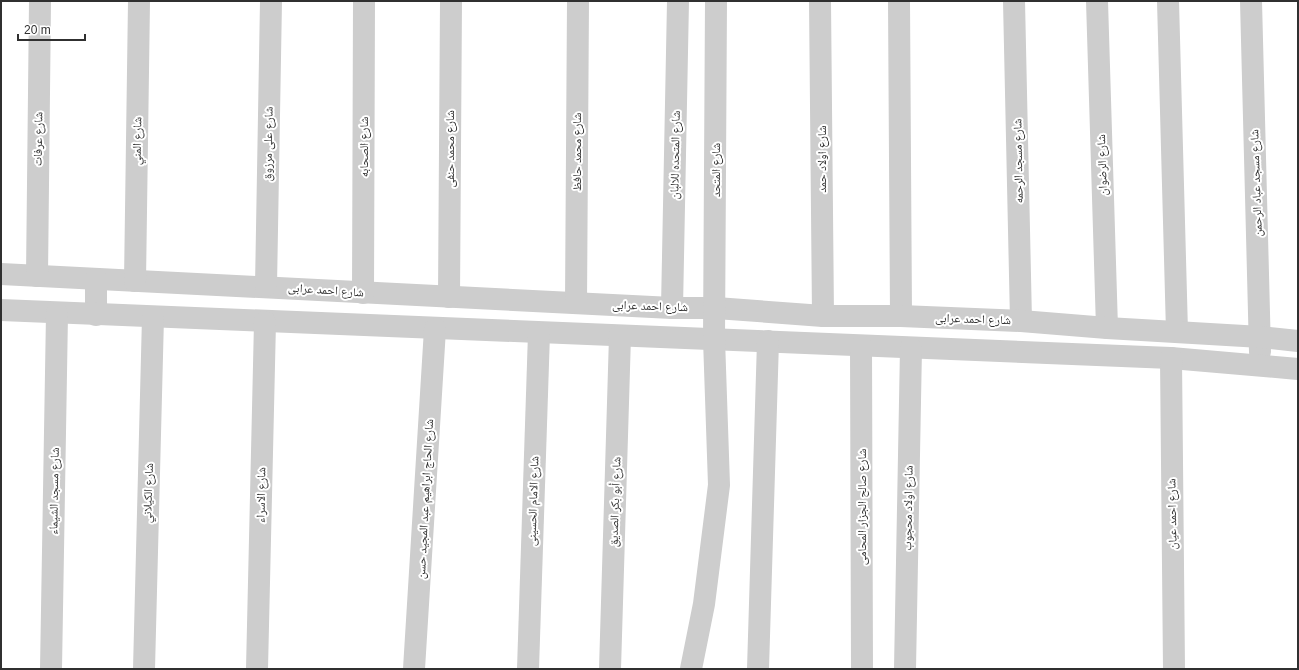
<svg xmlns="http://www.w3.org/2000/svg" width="1299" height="670" viewBox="0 0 1299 670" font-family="Helvetica,'Noto Naskh Arabic',sans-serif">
<rect width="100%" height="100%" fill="#fff"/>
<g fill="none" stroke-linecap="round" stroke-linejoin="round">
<g stroke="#cdcdcd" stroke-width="22">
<polyline points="820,1 823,316"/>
<polyline points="899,1 901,316"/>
<polyline points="1014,1 1021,321"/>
<polyline points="1097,1 1107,328"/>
<polyline points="1168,1 1177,332"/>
<polyline points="1251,1 1260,352"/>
<polyline points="1,274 672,308 716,308 823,316 901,316 1021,321 1107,328 1261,337 1298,341"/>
<polyline points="37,276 40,1"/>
<polyline points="96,279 96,315"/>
<polyline points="135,281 139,1"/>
<polyline points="266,286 271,1"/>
<polyline points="363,293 364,1"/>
<polyline points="449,297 451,1"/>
<polyline points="576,303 578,1"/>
<polyline points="672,308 678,1"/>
<polyline points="1,310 1171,358 1298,369"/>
<polyline points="861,346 862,669"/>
<polyline points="1171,358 1174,669"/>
<polyline points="51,669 57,314"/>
<polyline points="144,669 153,317"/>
<polyline points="257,669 265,322"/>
<polyline points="414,669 435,329"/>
<polyline points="528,669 539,333"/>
<polyline points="610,669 620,336"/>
<polyline points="691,669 704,604 719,485 714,339 716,1"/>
<polyline points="758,669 768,341"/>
<polyline points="905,669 911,348"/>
</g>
</g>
<g text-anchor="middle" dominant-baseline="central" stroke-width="4" stroke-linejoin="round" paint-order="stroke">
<g font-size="12" fill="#303030" stroke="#fff">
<text transform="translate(38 139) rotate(-89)">شارع عرفات</text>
<text transform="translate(137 141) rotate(-89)">شارع المني</text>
<text transform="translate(268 144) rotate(-89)">شارع على مرزوق</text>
<text transform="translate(364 147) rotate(-90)">شارع الصحابه</text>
<text transform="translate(450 149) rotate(-90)">شارع محمد حنفى</text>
<text transform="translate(577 152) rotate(-90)">شارع محمد حافظ</text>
<text transform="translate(675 155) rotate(-89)">شارع المتحده للالبان</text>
<text transform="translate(822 159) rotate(-90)">شارع اولاد حمد</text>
<text transform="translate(1018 161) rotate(-91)">شارع مسجد الرحمه</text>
<text transform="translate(1102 165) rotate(-92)">شارع الرضوان</text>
<text transform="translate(716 170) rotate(-90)">شارع المتحد</text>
<text transform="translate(1256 183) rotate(-92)">شارع مسجد عباد الرحمن</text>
<text transform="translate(326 290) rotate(4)">شارع احمد عرابى</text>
<text transform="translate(650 306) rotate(2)">شارع احمد عرابى</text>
<text transform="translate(973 319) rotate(2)">شارع احمد عرابى</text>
<text transform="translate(54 491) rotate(-89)">شارع مسجد الشيماء</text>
<text transform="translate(148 493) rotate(-88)">شارع الكيلاني</text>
<text transform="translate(261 495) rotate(-89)">شارع الاسراء</text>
<text transform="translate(425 499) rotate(-87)">شارع الحاج ابراهيم عبد المجيد حسن</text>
<text transform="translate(533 501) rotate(-88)">شارع الامام الحسينى</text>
<text transform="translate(615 502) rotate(-88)">شارع أبو بكر الصديق</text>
<text transform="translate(862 507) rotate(-90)">شارع صالح الجزار المحامى</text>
<text transform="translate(908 508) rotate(-89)">شارع اولاد محجوب</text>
<text transform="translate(1172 514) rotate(-91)">شارع احمد عيان</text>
</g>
</g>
<rect width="1299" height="670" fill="none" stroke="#303030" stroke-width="4"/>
<path d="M18 34v6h67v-6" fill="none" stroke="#303030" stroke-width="2"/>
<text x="24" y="34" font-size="12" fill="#303030" stroke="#ffffff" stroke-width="3" paint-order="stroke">20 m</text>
</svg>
